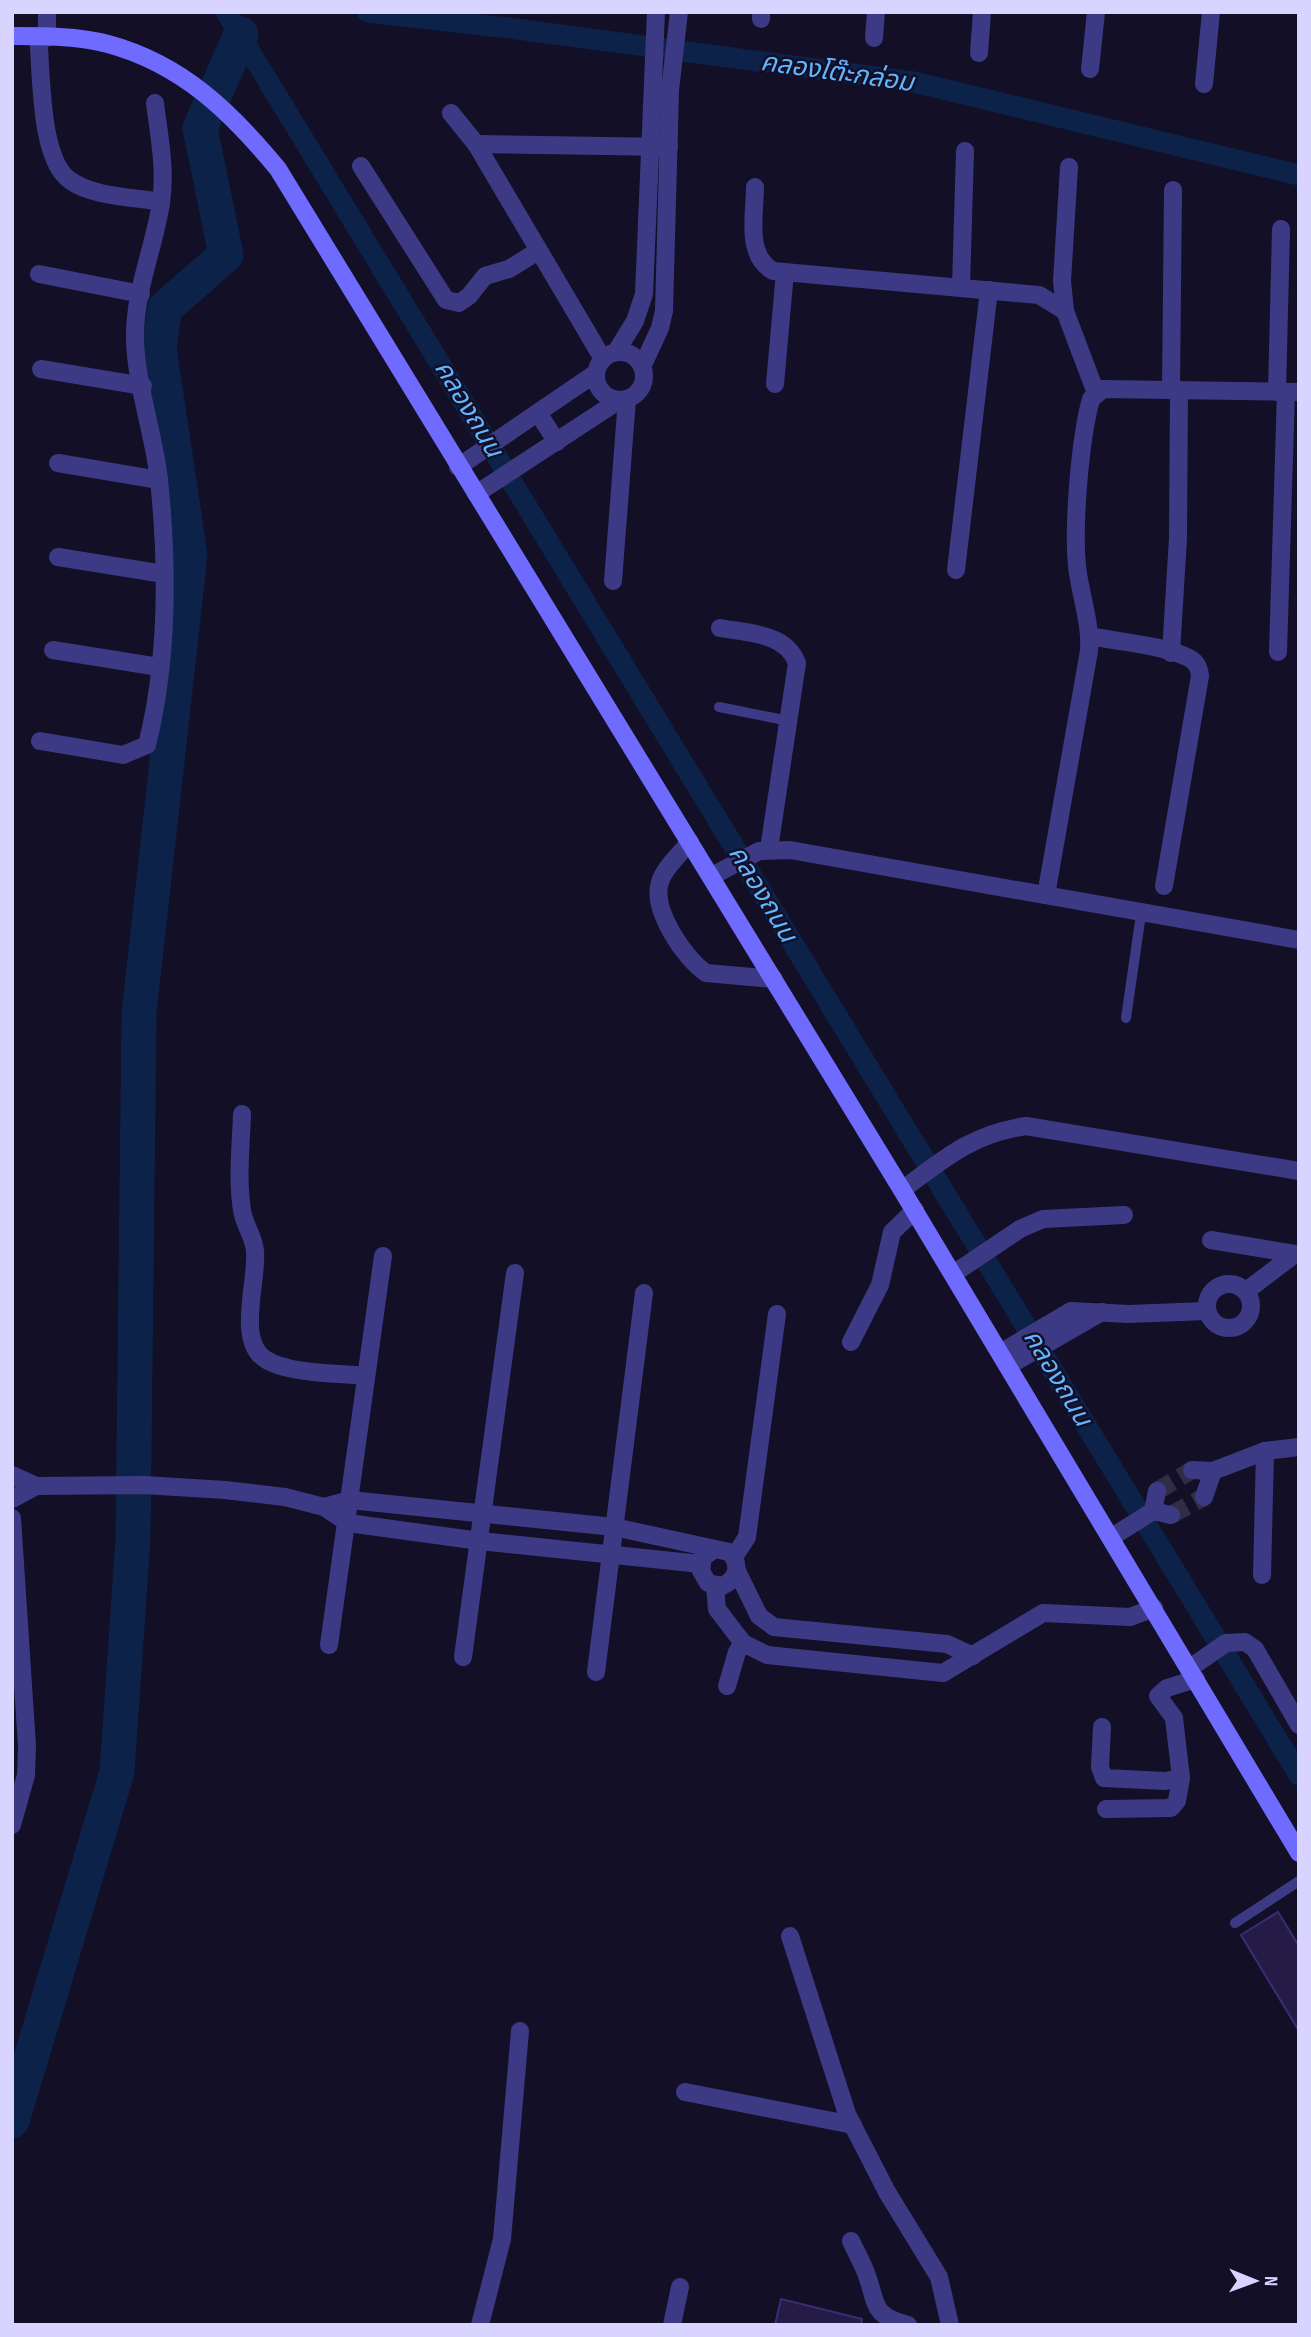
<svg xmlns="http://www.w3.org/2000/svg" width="1311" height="2337" viewBox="0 0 1311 2337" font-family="'Sofia Sans Condensed','Noto Sans Thai',sans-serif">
<rect width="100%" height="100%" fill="#130f26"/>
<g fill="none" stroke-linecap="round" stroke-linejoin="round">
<g stroke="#0c2248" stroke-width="21">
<polyline points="226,12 1299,1775"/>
<polyline points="367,12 509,28 914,82 1299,175"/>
</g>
<polyline stroke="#0c2248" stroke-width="35" points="12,2121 117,1772 133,1539 139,1013 190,555 159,348 165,308 226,255 200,128 241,34"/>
</g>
<g fill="#241b47" stroke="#3b2d73" stroke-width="2">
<polygon points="1278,1912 1299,1946 1299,2031 1241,1935"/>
<polygon points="781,2299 862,2319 861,2325 775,2325"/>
</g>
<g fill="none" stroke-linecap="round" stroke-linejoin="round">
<g stroke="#312d47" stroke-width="18" stroke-dasharray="18 9" stroke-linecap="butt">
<polyline points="1157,1491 1192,1470"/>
<polyline points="1171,1515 1204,1497"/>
</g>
<g stroke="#3d3a85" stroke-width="10">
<polyline points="719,707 789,721"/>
<polyline points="1126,1018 1141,914"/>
<polyline points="1235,1923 1299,1881"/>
</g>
<g stroke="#3d3a85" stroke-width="18">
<polyline points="47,12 47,38"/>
<polyline points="761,19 761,12"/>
<path d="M38,36C42,73 39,161 71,181C94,197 134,197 161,202"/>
<polyline points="874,38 876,12"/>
<polyline points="979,53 982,12"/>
<polyline points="1090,69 1096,12"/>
<polyline points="1204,84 1211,12"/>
<polyline points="451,113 476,144"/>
<polyline points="361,166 446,300 459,303 469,296 485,276 509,269 538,251"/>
<polyline points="1069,167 1062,281 1065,311 1096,393"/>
<path d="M755,187C755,214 745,255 773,271L1039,295L1065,311"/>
<polyline points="39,274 141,294"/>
<polyline points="961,287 965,151"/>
<circle cx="620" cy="376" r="24"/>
<polyline points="616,352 635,321 644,294 656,12"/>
<polyline points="603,359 476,144 669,147"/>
<polyline points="642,367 660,328 664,311 670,90 679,12"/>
<polyline points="41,369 143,386"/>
<polyline points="775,384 785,272"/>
<polyline points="1171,390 1173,190"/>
<polyline points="1277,392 1281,229"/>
<polyline points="538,413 557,442"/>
<polyline points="58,463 159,480"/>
<polyline points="458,467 596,373"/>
<polyline points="476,494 618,401"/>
<polyline points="58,557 164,574"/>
<polyline points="956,570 989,290"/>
<polyline points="613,581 627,399"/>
<path d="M720,628C748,633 786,633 797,663L769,849"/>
<path d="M1090,636C1119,642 1163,645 1189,658C1197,662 1199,668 1200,676L1164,886"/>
<polyline points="53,650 159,667"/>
<polyline points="1278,652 1286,392"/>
<polyline points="1171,653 1178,538 1179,390"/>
<path d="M40,741L123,755L147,745C168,661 168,567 159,480C154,434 136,385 135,339C134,293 154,248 161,203C166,169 159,136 155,103"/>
<path d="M690,842C681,853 664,868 660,882C651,909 684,958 706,973L774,979"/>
<polyline points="712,876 759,851 790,850 1299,940"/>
<path d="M1046,895L1089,651C1091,621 1080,595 1077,566C1073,524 1080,439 1091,399L1103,389L1299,392"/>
<path d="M242,1114C241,1146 237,1179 242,1210C244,1225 254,1236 255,1251C258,1280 236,1340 265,1359C287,1374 339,1373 366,1376"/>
<path d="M902,1190C945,1158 972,1134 1026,1126L1299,1171"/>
<polyline points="1211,1240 1295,1254"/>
<polyline points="953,1274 1020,1229 1043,1219 1124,1215"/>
<circle cx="1229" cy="1306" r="22"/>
<polyline points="1246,1291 1295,1254 1299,1255"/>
<polyline points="851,1342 880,1285 892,1232 915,1210"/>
<polyline points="1000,1353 1071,1311 1128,1314 1207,1311"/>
<polyline points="1008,1366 1102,1312"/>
<polyline points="1192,1470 1213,1471 1265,1451 1299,1447"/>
<polyline points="12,1475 36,1486 144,1485 225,1490 285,1497 324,1507 348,1523 480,1541 701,1564"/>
<polyline points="1204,1497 1213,1471"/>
<polyline points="12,1499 36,1486"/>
<path d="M324,1507L350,1500L614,1527L729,1552C741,1564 738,1579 722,1586L708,1583L701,1571L703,1557L715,1549"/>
<polyline points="1153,1511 1171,1515"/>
<polyline points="12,1518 27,1746 26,1775 12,1825"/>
<polyline points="1112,1537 1153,1511 1157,1491"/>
<polyline points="734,1557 747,1537 777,1314"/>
<polyline points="737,1571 759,1616 774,1627 947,1644 973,1656"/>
<polyline points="1262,1575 1265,1451"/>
<polyline points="715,1586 717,1609 743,1643 767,1655 943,1673 1043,1613 1130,1617 1154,1608"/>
<polyline points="329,1645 383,1256"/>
<polyline points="463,1657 515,1273"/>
<polyline points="1190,1668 1226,1643 1245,1642 1255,1649 1299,1725"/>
<polyline points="596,1672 644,1293"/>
<polyline points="727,1686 737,1652 743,1643"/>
<polyline points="1102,1727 1100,1767 1104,1778 1165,1781 1181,1778 1174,1718 1158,1696 1167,1688 1196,1679"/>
<polyline points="1106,1809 1171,1808 1177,1801 1181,1778"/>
<polyline points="790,1936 847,2114 887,2192 939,2277 950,2325"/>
<polyline points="685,2092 853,2125"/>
<path d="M851,2241C856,2252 862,2262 866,2273C878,2304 870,2315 908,2325"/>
<polyline points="480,2325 502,2239 520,2031"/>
<polyline points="672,2325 680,2287"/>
</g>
<path stroke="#6f6bff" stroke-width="18" d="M12,36C42,36 79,36 108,44C182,64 231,112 278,169L902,1190L1299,1853"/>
</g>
<g text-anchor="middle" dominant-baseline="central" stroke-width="5" stroke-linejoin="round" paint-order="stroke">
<g font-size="26" font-style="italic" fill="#62b6ff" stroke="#130f26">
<text transform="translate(837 73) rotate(8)">คลองโต๊ะกล่อม</text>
<text transform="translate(468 409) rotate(59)">คลองถนน</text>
<text transform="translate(762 894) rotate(59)">คลองถนน</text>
<text transform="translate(1057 1378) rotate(59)">คลองถนน</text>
</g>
</g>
<rect width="1311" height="2337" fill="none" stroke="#d9d4ff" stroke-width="28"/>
<g transform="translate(1255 2281) rotate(91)" stroke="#130f26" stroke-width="5" paint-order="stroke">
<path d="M0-5L12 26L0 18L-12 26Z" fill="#d9d4ff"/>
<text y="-10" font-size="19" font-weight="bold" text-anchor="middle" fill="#d9d4ff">N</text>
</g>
</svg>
